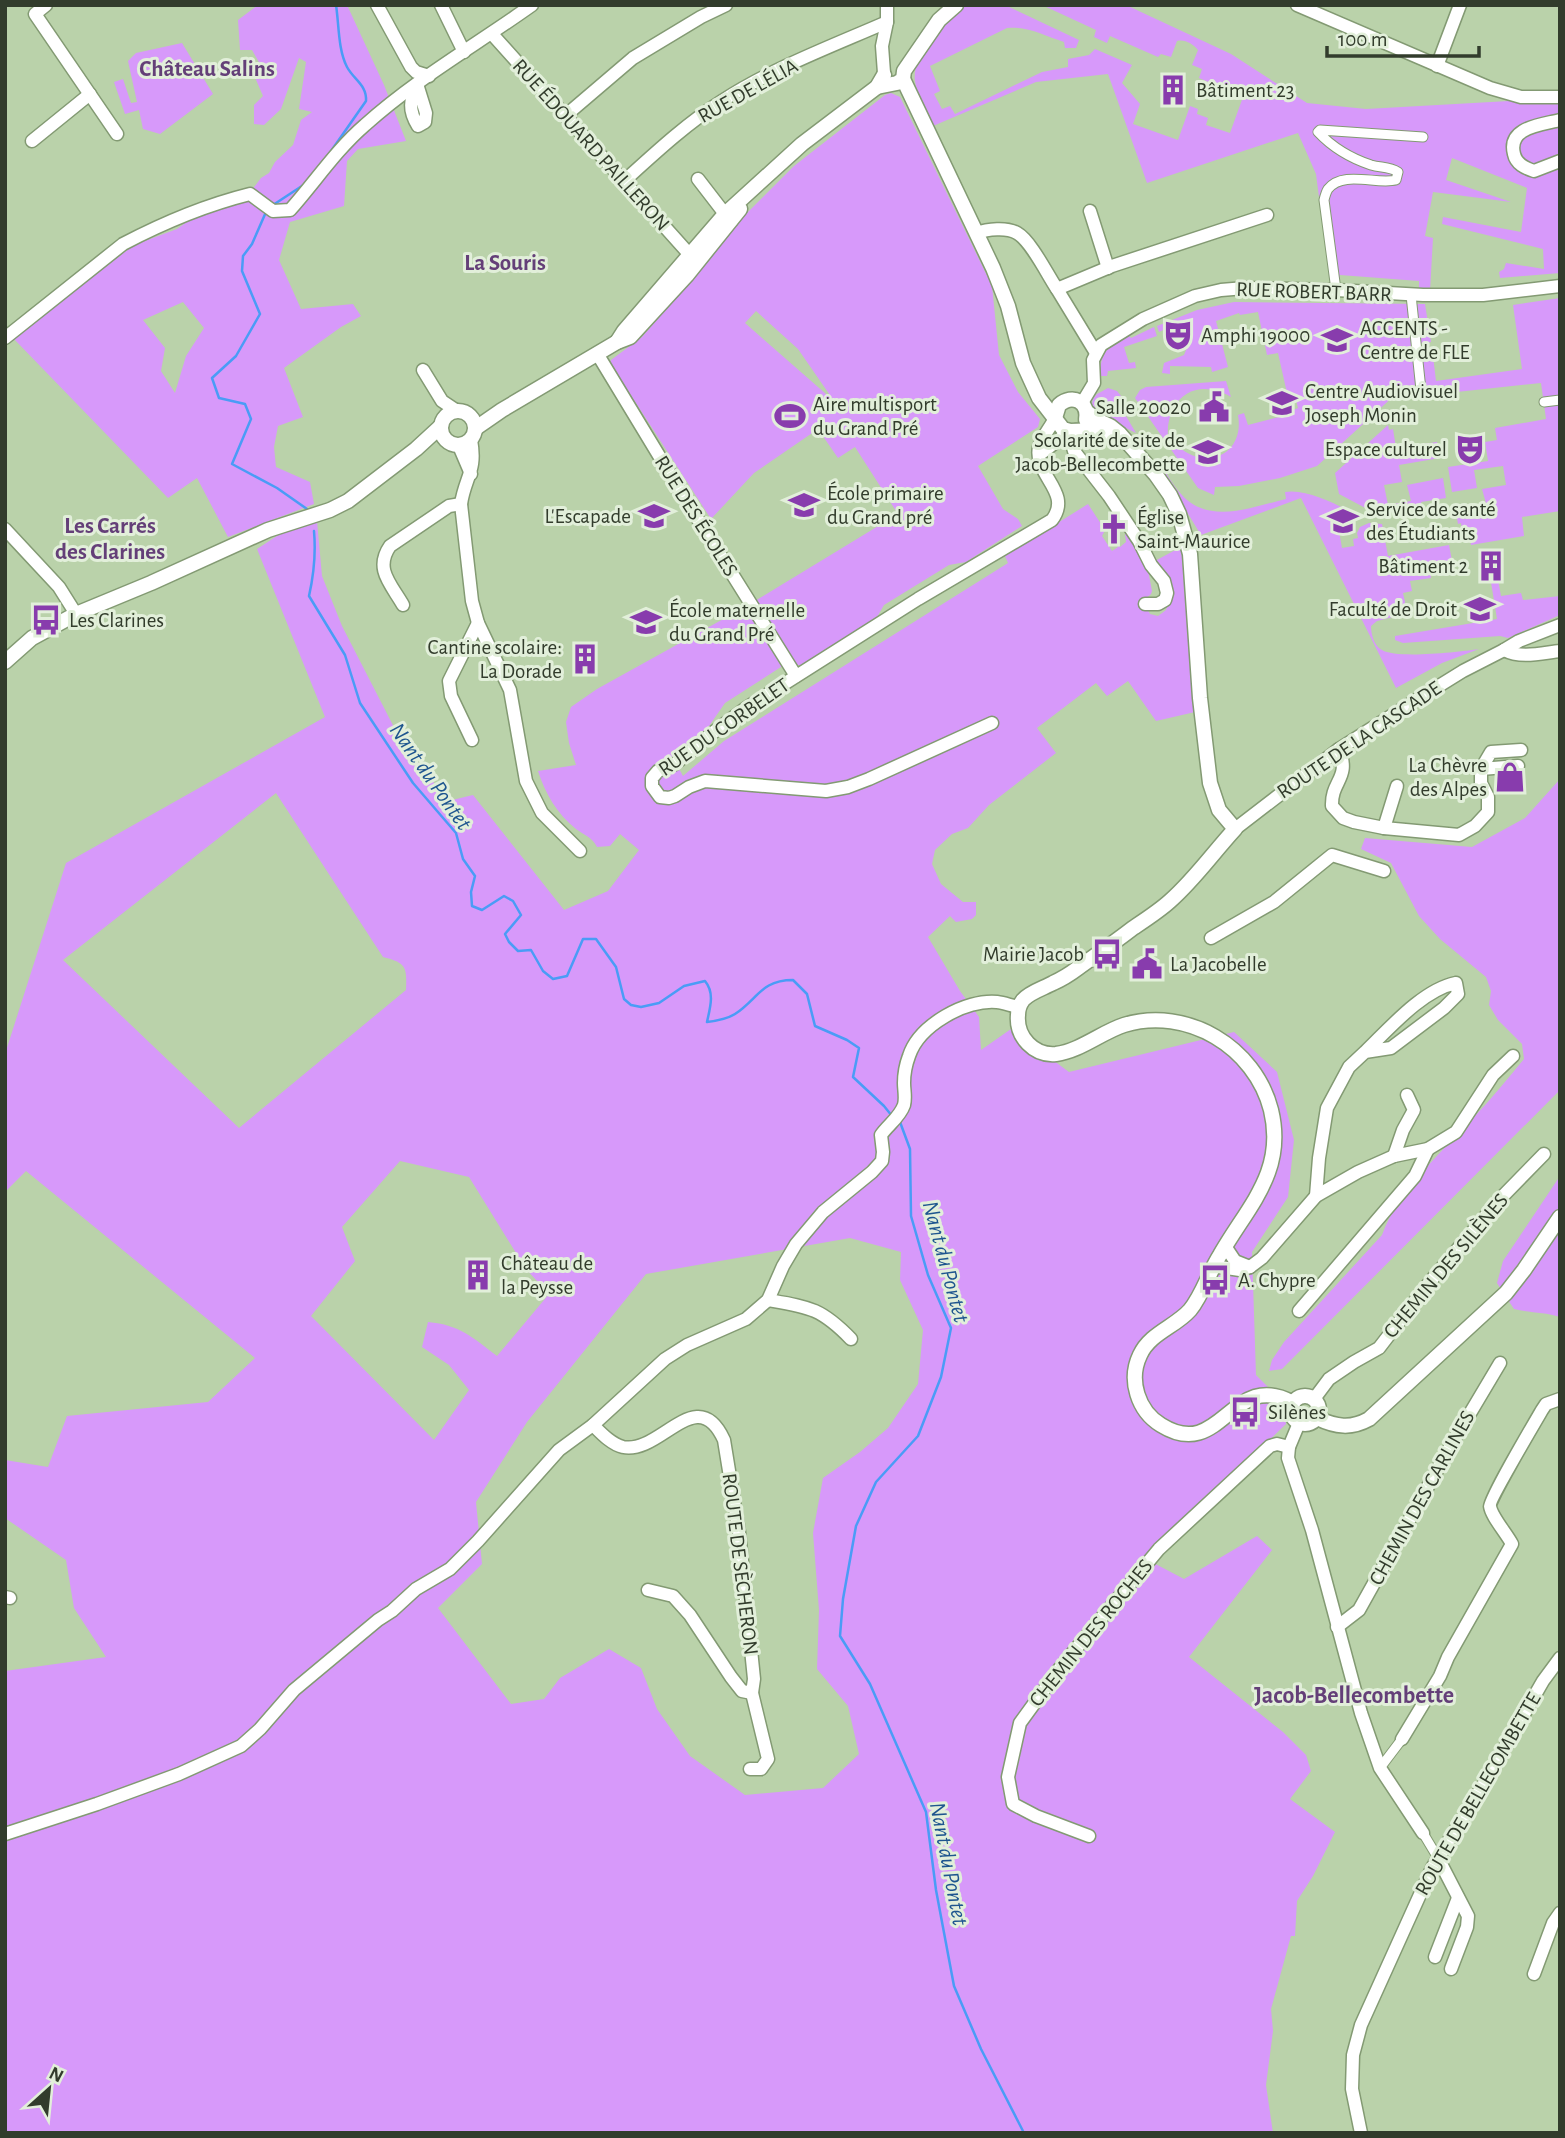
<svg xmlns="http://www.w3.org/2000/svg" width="1565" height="2138" viewBox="0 0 1565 2138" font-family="'Alegreya Sans',sans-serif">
<rect width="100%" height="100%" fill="#bad2aa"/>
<g fill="#d799fa" fill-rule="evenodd">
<path d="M258,5H347L384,85L406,141L358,149L347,161L344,206L290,222L279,260L301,309L353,304L361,316L341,327L284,368L303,417L278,426L274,447L276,467L310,482L314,504L228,537L197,478L168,498L13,338L134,245L177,229L191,219L245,199L261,178L269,173L275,162L293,145L301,120L312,112L299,109L306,62L299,58L281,109L264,125L254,124V105L263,96L254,75L264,71L252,50H240L238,20ZM183,302L204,328L186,356L175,393L161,371L165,348L143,320Z"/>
<path d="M964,5L1007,6L1079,40L1076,48H1065L1064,42C1044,36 1029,26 1007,28L930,66L940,91L934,94L942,109L950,106L955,114L1042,72L1068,67V59L1089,55L1095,49L1132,65L1122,83L1140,104L1133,124L1178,140L1190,106L1198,109L1197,114L1208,118L1206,125L1230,133L1243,97L1199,78L1202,69L1192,65L1198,50C1193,44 1185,39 1177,41L1171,57L1161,54L1158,57L1110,36L1107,43L1094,37L1096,30L1042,5H1126L1231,54L1307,103L1366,109L1509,101L1560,104V273L1500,278L1499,272L1504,269L1506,263L1544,269L1543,249L1442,224L1443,217L1521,232L1527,188L1452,158L1446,180L1511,202L1433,192L1425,236L1433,238L1430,291L1419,290V281L1340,275L1339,282H1330L1316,174L1298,133L1147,183L1108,74L1036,82L933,126C927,112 917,96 915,81C911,56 946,20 964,5Z"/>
<polygon points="182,43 213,94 160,134 143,129 139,110 125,114 114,82 123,79 131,103 137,102 128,61 136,53"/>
<path d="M891,93L900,97L992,286L999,355L1018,392L1040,419L1038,427L978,466L1003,509L1018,519L1022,526L966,562L949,565L884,605L877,617L801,665H784L725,703L709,726L691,744L672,756L683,776L724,741L1008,563L1005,556L1088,504L1105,530L1102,536L1112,551L1118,547L1117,545L1120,547L1126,542L1125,534L1128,530L1147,565L1152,591L1151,594L1143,601L1150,614L1158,616L1166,610L1171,596L1153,562L1181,547L1195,712L1156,721L1128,681L1107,696L1096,683L1037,728L1056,753L989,805L968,828L952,834L935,850L932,864L941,884L963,902H976V915L972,919L956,922L950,916L928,937L960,991L979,1017L981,1050L1011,1029L1069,1072L1234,1032L1277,1072L1294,1140L1288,1197L1252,1252L1256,1375L1282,1401L1286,1424L1146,1559L1184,1579L1257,1536L1272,1550L1189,1657L1283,1732L1306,1755L1311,1771L1290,1799L1335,1832L1313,1876L1297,1901L1295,1936H1291L1271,2009L1273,2031L1266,2085L1273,2133H5V1671L106,1657L74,1608L66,1560L5,1518V1460L48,1467L67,1416L208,1402L255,1358L26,1171L5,1192V1054L66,863L325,717L257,549L280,534L317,521L322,576L342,626L400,739L448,801L473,795L564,910L608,891L639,850L620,834L610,846L597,847C592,837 584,835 576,829C557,814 545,793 538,771L576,765L569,743L566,722L571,707L597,689L745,607L898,514L855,447L838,458L818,429L754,473L711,519L610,363L611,360L642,337L706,264L744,216L794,166L885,95ZM756,311L798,349L834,401L745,323ZM276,793L383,957C406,963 407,966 406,990L239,1128L63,960ZM400,1161L469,1177L526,1269L549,1294L497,1356C472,1337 460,1325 428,1322L422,1347L449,1365L469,1390L434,1440L311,1316L355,1261L342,1227ZM850,1238L901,1252L900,1280L923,1330L918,1384L888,1428L860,1452L823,1478L813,1533L819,1610L817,1669L848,1706L859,1754L823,1788L745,1795L690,1756L657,1709L641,1668L609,1649L560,1678L544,1699L511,1704L438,1608L482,1564L476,1502L527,1422L646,1274Z"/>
<path d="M1560,298V511L1522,517L1524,536L1471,545L1470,539L1464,540L1461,523L1458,524L1456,513L1487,507L1482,489L1506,485L1503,466L1474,470L1477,488L1452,492L1448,467L1488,461L1485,442L1497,440L1495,428L1546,419L1541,383L1438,394L1436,387L1396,394L1317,466L1280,478L1239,486L1215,487L1214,495L1198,488L1135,398L1140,390L1146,387L1226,381L1231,397C1210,385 1186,385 1173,409C1169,417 1167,427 1168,436L1165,439L1172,450L1178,446C1206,472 1245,454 1238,415L1244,413L1248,425L1291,414V411L1298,408L1296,400L1289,402L1278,353L1267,355L1258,312L1240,315L1239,313L1216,321L1228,367L1212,372L1211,367L1170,366V374L1162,373L1164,363L1184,355L1192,335L1184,320L1159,332L1157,326L1197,310L1234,302L1425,304L1431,342L1417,344L1419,358L1433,356L1436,381L1522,369L1513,305Z"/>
<path d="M1154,327L1157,336L1124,347L1129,363L1135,362L1136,368L1108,371L1107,376H1100C1100,352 1109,345 1128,334L1131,338Z"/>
<polygon points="1108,388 1117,391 1125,401 1120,406 1136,433 1098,414 1092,404 1093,399 1097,394"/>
<polygon points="1388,425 1389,430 1393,429 1396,448 1437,442 1440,458 1399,465 1402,482 1384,485 1388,505 1411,501 1407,485 1443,478 1446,498 1421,502 1422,507 1373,515 1373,512 1339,494 1335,473"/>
<path d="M1160,463C1167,474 1173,486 1182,495C1209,525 1252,507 1286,499L1285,492C1308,488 1342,507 1362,518L1350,519L1348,513L1336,515L1342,548L1354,546L1353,539L1358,538L1357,533L1360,527L1369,523L1382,524L1388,556L1449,545L1453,566L1430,570L1431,578L1410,581L1412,591L1403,593L1405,602L1401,615L1377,621L1371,626C1371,634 1374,646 1382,650C1396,659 1460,652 1479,649L1442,663L1396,688L1301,498L1201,535L1160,468Z"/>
<polygon points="1496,569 1501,596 1521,593 1523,600 1560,596 1560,615 1508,638 1500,636 1403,643 1395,640 1395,636 1497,619 1489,570"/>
<path d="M1560,779V1090L1282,1369L1269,1371L1272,1360L1284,1342L1382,1235C1398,1190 1443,1151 1475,1116C1492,1098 1508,1078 1524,1059L1522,1044L1498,1020L1489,1005L1491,991L1486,977L1440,939L1419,916L1391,863L1361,849L1365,838L1472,847L1525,818Z"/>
<path d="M1560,1176V1317C1545,1312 1529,1313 1514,1309L1497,1283L1503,1261Z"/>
</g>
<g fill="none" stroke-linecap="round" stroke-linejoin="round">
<g stroke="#4a9cf6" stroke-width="2.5">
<path d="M329,154L366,101C367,85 354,80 347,67C338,50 339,24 336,5"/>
<polyline points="273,205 305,184"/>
<polyline points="266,212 252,244 243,256 242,271 260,314 236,356 212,378 219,398 245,404 251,419 232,464 277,488 307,509"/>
<path d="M314,531C316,554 314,574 309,596L345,655L360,703L413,783L456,833L463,859L475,876L471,892L472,906L482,910L504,896L513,901L521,915L505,934L509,942L518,951L531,950L543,971L553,979L567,976L583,939H596L616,967L624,999L631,1005L641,1007L659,1003L684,986L705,981C715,993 710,1008 707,1022C716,1021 727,1019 735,1014C758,999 761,980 793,980L807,994L815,1026L847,1040L859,1048L853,1077L884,1106L892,1116"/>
<polyline points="900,1122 910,1149 911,1216 928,1275 951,1328 941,1377 918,1436 876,1482 856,1526 843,1599 840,1636 870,1684 926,1812 936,1890 954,1986 981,2049 1024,2133"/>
</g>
<g stroke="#839a73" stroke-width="11">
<g id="pedestrian">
<path d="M1336,290L1324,200C1325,196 1326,192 1328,189C1343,170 1377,185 1396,180L1398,172C1389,166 1381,168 1371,165C1350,158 1333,148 1318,132L1320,130L1423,137"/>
<polyline points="1411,295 1421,390"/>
<polyline points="1544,402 1560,400"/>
<polyline points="1380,1768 1402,1739"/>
<polyline points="1423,1833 1438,1858"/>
</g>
</g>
<g stroke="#839a73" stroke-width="15">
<g id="minor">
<polyline points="46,5 35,14 117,134"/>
<polyline points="377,5 411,67 416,72 429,76"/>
<polyline points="441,5 464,52"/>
<polyline points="1297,5 1490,88 1521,97 1560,97"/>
<polyline points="492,34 690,255"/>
<polyline points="1437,66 1460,5"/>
<polyline points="884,73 882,46 887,22 887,5"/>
<path d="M417,84L426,113L425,122L418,126C408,110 410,101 417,84Z"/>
<polyline points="565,116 633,58 701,17 726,5"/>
<path d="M1560,120C1541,125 1507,127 1514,154C1516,164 1525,168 1534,171L1560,161"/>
<polyline points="32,141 90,94"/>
<polyline points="698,179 725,214 732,220"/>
<path d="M623,182C655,153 686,124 722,101C773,68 832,46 887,22"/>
<polyline points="1090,211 1108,268"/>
<path d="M977,233C987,229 1007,227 1017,233C1031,241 1047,274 1057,289L1112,266L1267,215"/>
<polyline points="1057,289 1096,353"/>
<path d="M5,338L123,244C163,223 206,205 250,194L273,211L290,210C315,182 336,150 365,125C416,79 476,45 532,5"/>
<polyline points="598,355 684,497 796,676"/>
<polyline points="423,370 442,401 457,411"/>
<polyline points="1082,403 1094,383 1093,360 1101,345 1143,319 1195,296 1221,290 1245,288 1336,290 1423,295 1483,295 1560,286"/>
<polyline points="1076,430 1072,444 1074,451 1109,496 1139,541 1151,565 1164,581 1167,593 1165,600 1158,604 1145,604"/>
<path d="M471,440C477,471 465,477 461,504L472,601L478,623L510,690L526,781L542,813L580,851"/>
<polyline points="459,446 471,474"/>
<polyline points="1039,455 1070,431"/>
<polyline points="5,529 59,587 76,614"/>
<path d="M403,605C391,584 374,569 390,546L449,506L461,504"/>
<path d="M1504,650C1521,659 1542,653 1560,651"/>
<path d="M992,723L869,779L848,787L826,791L705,781L689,787L675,796L669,798L660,797L652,786V778L658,771L675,764L715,731L746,708L918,599L1052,520C1073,492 1033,475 1039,447C1041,438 1051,427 1055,418"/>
<polyline points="472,740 451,696 449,681 478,623"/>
<path d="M1339,749C1351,779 1331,780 1332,806L1343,818L1354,822L1384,828L1459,835L1475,826L1488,812V797L1481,783V769L1491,752L1521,750"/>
<polyline points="1481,769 1518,766"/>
<polyline points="1384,828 1397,786"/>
<polyline points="1235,829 1339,749 1413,702 1463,671 1504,650 1519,641 1560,625"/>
<polyline points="1211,938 1274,902 1332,855 1384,871"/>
<polyline points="1394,1156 1403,1130 1414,1110 1407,1095"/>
<path d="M1316,1196L1319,1158L1327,1108L1349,1067L1365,1052L1391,1048L1444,1008L1458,994L1456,983C1422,990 1389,1029 1365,1052"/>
<polyline points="1225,1246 1235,1261 1250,1267"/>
<polyline points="1213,1266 1240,1270 1250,1267 1262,1258 1316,1196 1358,1172 1394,1156 1428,1149 1456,1132 1493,1075 1513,1056"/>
<path d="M768,1300C809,1307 821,1308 851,1339"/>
<polyline points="1299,1311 1415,1176 1428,1149"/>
<polyline points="1314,1399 1329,1379 1354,1362 1379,1348 1429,1283 1500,1199 1544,1154"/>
<polyline points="1299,1423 1289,1447 1288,1458 1312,1530 1361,1713 1380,1768 1423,1833"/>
<path d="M593,1425C601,1433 611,1444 623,1447C660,1455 697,1381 724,1440L739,1532L754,1679L752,1693L742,1691L731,1677L690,1615L673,1596L648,1590"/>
<polyline points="5,1597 10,1598"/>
<polyline points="1337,1627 1359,1610 1450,1447 1500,1363"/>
<path d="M1402,1739L1440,1676L1448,1657L1512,1544C1507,1534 1491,1516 1490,1506C1489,1500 1535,1422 1542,1410L1546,1404L1560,1399"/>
<polyline points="750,1769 761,1769 768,1759 752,1693"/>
<path d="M5,1834L97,1804L179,1774L241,1746L260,1729L294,1690L378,1620L392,1611L416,1589L450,1569L478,1541L559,1450L593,1425L665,1359L687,1345L746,1319L768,1300L783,1266L796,1244L823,1212L872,1172L882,1161L883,1152L881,1135C888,1125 900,1117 904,1105C906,1098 904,1090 904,1083C904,1074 906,1064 909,1056C919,1025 966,999 997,1002C1005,1003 1012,1006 1019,1007"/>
<polyline points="1089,1836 1036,1816 1013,1804 1008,1777 1020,1723 1060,1668 1159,1549 1270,1446 1277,1444 1289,1447"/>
<polyline points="1438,1858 1468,1916 1467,1927 1451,1969"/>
<polyline points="1435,1957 1458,1898"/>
<polyline points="1534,1974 1553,1923 1560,1913"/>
<polyline points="1361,2133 1352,2089 1353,2055 1361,2025 1432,1868 1485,1782 1543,1681 1560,1658"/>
</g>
</g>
<g stroke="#839a73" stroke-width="17">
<g id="tertiary">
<polyline points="903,79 993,268 1008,306 1023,363 1039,398 1063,429 1070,431 1099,430 1114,436"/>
<polyline points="877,87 897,83 903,79 904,71 939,20 956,5"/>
<polyline points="617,342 624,331 725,214 802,144 877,87 884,75"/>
<circle cx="458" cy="428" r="17"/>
<path d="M1087,412L1097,420L1110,426L1120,434L1156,475L1170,495L1179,514L1190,554L1200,698L1210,783L1219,810L1235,829C1213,853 1194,880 1170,901C1159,911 1145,920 1133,928C1115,942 1096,955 1078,968C1070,974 1062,979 1053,983C1044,988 1030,992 1023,1000C1020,1004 1018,1010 1018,1015C1016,1037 1034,1056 1056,1054C1080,1051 1102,1032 1124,1025C1187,1006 1255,1047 1271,1110C1286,1172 1248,1206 1220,1255C1209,1272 1203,1294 1190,1310C1175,1327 1150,1333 1140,1355C1128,1380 1138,1411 1161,1425C1222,1463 1231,1368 1293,1403"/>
<path d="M1055,418L1059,405C1073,393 1089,402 1086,420"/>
<polyline points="476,428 502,410 617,342 630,337 687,275 740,209"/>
<polyline points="5,662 32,638 76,614 151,583 268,530 330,510 348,501 416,449 441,426"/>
<circle cx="1305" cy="1410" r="14"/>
<path d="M1317,1418C1336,1427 1351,1429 1369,1419L1506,1293L1524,1270L1560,1217"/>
</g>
</g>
<use href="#pedestrian" stroke="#fff" stroke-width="9"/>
<use href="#minor" stroke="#fff" stroke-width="12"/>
<use href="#tertiary" stroke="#fff" stroke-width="14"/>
</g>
<defs>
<g id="building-bare" transform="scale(2.415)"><path d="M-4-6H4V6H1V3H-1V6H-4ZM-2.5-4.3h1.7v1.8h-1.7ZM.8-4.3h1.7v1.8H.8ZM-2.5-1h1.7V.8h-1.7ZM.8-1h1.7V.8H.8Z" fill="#883cad" stroke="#e2efda" stroke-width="2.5" paint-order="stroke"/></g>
<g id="theatre-bare" transform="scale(2.415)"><path d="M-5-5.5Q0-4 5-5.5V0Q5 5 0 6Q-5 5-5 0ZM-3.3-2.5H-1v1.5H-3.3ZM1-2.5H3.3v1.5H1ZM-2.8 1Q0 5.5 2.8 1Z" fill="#883cad" stroke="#e2efda" stroke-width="2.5" paint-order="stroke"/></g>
<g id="university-bare" transform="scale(2.415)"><path d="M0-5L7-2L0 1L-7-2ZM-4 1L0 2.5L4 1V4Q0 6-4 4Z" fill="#883cad" stroke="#e2efda" stroke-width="2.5" paint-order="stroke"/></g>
<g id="civic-bare" transform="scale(2.415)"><path d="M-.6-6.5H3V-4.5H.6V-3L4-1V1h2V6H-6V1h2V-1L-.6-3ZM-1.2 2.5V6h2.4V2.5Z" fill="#883cad" stroke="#e2efda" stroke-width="2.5" paint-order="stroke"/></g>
<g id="stadium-bare" transform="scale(2.415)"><path d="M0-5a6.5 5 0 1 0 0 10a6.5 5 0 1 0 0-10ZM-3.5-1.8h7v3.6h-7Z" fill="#883cad" stroke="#e2efda" stroke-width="2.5" paint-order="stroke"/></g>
<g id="school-bare" transform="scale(2.415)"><path d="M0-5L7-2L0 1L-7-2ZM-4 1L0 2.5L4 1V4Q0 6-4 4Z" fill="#883cad" stroke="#e2efda" stroke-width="2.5" paint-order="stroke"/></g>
<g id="church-bare" transform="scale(2.415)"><path d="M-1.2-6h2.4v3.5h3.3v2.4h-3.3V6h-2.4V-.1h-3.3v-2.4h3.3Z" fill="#883cad" stroke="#e2efda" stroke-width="2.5" paint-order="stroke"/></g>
<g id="bus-bare" transform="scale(2.415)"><path d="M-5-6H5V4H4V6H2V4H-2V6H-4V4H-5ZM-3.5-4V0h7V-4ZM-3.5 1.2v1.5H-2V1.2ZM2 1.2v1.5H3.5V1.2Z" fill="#883cad" stroke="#e2efda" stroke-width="2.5" paint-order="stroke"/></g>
<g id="shop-bare" transform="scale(2.415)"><path d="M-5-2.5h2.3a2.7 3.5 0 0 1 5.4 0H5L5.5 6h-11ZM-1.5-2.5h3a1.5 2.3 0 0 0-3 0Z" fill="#883cad" stroke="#e2efda" stroke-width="2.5" paint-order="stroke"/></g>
</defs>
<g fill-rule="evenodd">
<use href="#building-bare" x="1173" y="90"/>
<use href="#theatre-bare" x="1178" y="335"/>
<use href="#university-bare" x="1337" y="340"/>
<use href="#university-bare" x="1282" y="403"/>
<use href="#civic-bare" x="1214" y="407"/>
<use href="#stadium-bare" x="790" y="416"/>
<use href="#theatre-bare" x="1470" y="449"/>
<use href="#university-bare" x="1208" y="452"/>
<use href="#school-bare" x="804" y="505"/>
<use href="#school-bare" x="654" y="516"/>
<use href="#university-bare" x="1343" y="521"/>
<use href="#church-bare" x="1114" y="529"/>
<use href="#building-bare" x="1491" y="566"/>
<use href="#university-bare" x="1480" y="609"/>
<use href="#bus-bare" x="46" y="620"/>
<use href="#school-bare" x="646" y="622"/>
<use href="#building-bare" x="585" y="659"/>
<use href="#shop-bare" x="1510" y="777"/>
<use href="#bus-bare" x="1107" y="954"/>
<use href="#civic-bare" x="1147" y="964"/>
<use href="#building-bare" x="478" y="1275"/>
<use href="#bus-bare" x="1215" y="1280"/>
<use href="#bus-bare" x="1245" y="1412"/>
</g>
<g text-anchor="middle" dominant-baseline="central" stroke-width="6" stroke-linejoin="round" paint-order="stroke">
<g font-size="21" fill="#323c2c" stroke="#e2efda" text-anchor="start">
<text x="1196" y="90">Bâtiment 23</text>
<text x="1360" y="328">ACCENTS -<tspan x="1360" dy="24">Centre de FLE</tspan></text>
<text x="1201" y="335">Amphi 19000</text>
<text x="1305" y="391">Centre Audiovisuel<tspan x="1305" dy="24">Joseph Monin</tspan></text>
<text x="813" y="404">Aire multisport<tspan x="813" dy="24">du Grand Pré</tspan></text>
<text x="1191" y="407" text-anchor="end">Salle 20020</text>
<text x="1185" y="440" text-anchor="end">Scolarité de site de<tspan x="1185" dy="24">Jacob-Bellecombette</tspan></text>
<text x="1447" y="449" text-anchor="end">Espace culturel</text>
<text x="827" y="493">École primaire<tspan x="827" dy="24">du Grand pré</tspan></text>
<text x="1366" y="509">Service de santé<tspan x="1366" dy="24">des Étudiants</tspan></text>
<text x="631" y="516" text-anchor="end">L'Escapade</text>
<text x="1137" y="517">Église<tspan x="1137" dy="24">Saint-Maurice</tspan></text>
<text x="1468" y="566" text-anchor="end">Bâtiment 2</text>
<text x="1457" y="609" text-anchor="end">Faculté de Droit</text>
<text x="669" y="610">École maternelle<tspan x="669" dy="24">du Grand Pré</tspan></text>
<text x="69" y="620">Les Clarines</text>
<text x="562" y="647" text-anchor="end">Cantine scolaire:<tspan x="562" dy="24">La Dorade</tspan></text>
<text x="1487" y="765" text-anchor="end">La Chèvre<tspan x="1487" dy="24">des Alpes</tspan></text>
<text x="1084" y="954" text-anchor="end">Mairie Jacob</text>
<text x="1170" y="964">La Jacobelle</text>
<text x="501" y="1263">Château de<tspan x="501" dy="24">la Peysse</tspan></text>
<text x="1238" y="1280">A. Chypre</text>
<text x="1268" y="1412">Silènes</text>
</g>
<g font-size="21" fill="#323c2c" stroke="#e2efda">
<text transform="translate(748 91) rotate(-29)">RUE DE LÉLIA</text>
<text transform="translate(591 145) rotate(48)">RUE ÉDOUARD PAILLERON</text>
<text transform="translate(1314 292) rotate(2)">RUE ROBERT BARR</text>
<text transform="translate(696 516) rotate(58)">RUE DES ÉCOLES</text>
<text transform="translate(724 727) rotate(-35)">RUE DU CORBELET</text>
<text transform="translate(1359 740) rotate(-34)">ROUTE DE LA CASCADE</text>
<text transform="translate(1446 1266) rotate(-50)">CHEMIN DES SILÈNES</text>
<text transform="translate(1422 1498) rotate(-61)">CHEMIN DES CARLINES</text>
<text transform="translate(740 1564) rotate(83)">ROUTE DE SÈCHERON</text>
<text transform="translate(1091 1633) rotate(-51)">CHEMIN DES ROCHES</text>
<text transform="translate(1478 1794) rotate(-60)">ROUTE DE BELLECOMBETTE</text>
</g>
<g font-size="23" font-weight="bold" fill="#643f78" stroke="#e2efda">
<text x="207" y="69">Château Salins</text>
<text x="505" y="263">La Souris</text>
<text x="110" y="526">Les Carrés<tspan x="110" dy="26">des Clarines</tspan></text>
</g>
<g font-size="23" font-style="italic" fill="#1e558f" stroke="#e2efda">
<text transform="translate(430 777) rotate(55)">Nant du Pontet</text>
<text transform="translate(945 1262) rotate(75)">Nant du Pontet</text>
<text transform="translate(948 1864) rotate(79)">Nant du Pontet</text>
</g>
<g font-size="24" font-weight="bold" fill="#643f78" stroke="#e2efda">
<text x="1354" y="1696">Jacob-Bellecombette</text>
</g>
</g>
<rect width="1565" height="2138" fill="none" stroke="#323c2c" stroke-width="14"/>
<g transform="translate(49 2089) rotate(27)" stroke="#e2efda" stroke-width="5" paint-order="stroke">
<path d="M0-5L12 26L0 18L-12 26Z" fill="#323c2c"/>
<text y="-10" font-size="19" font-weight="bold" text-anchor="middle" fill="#323c2c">N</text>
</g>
<path d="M1327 46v10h152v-10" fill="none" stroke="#323c2c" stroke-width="3.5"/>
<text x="1338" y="46" font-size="21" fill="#323c2c" stroke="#e2efda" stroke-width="5" paint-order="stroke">100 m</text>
</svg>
